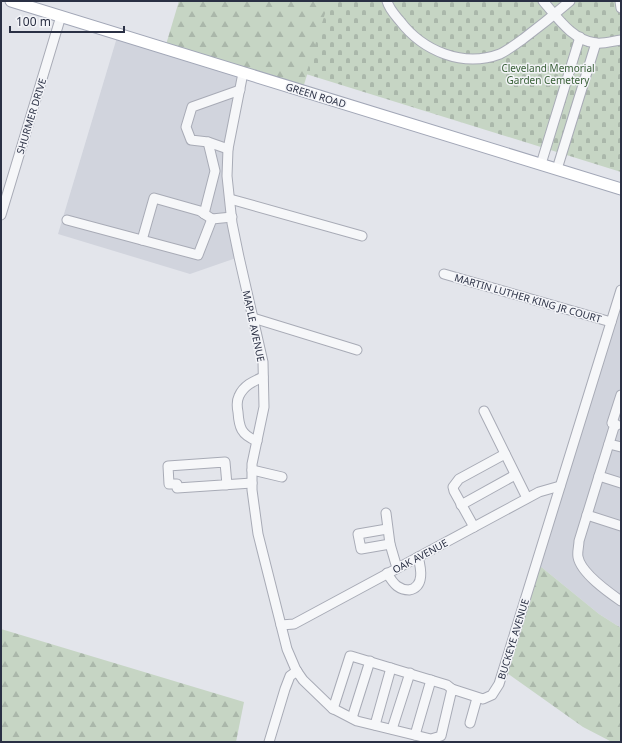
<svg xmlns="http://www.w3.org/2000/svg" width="622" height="743" viewBox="0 0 622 743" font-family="'Noto Sans',sans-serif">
<defs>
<pattern id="forest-firs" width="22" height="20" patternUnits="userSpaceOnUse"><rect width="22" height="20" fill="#c6d5c4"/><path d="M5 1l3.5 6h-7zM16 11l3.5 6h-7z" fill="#aab7aa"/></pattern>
<pattern id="cemetery-stones" width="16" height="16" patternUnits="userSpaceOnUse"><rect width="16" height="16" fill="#c6d5c4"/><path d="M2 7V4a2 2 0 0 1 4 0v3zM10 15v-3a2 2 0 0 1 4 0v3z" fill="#aab7aa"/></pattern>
</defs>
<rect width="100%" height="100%" fill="#e3e5eb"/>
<g fill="#d1d4dd">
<polygon points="118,34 243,73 228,149 239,257 190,274 58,234"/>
<polygon points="621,300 621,628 599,614 540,566"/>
</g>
<g fill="url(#forest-firs)">
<polygon points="179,1 330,1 302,91 165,48"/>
<polygon points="540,566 599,614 621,628 621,742 612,742 583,727 507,673"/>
<polygon points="1,629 244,702 236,742 1,742"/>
</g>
<polygon fill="url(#cemetery-stones)" points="329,1 621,1 621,172 306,74"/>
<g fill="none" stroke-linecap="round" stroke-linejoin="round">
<g stroke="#a8abb6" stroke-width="11">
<g id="minor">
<path d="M387,1C389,9 395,15 400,21C423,51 463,68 500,54C508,50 516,44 523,39C539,27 555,14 570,1"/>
<path d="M543,1C557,17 573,41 596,43C604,44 613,41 621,40"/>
<polyline points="620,1 621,8"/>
<polyline points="243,73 228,149 227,176 232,223 239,257 263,362 264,407 252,464 252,490 258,534 287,649 296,670 303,680 332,708 357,721 431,739 441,736 452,689 483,699 492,695 499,684 621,290"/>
<polyline points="228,149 208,142 191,140 186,127 192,107 240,90"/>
<polyline points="541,164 580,37"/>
<polyline points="557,169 596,43"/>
<polyline points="230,199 362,236"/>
<polyline points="204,214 215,171 208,142"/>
<polyline points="1,215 61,16"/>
<polyline points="67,220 198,255 212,219 232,217"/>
<polyline points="142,240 154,198 200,211 212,219"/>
<polyline points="444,274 611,322"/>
<polyline points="253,318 357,350"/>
<polyline points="484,411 527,498"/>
<path d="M615,424L579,541C579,546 577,552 578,557C581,573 608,592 621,601"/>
<polyline points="617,425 612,423 621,395"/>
<path d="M257,441C241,435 239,427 238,412C237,407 237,400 239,396C244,385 254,381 263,377"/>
<polyline points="609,444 621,447"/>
<polyline points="252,470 282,477"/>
<polyline points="599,476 621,483"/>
<polyline points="227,485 225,462 168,466 169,484 177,484 177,488 252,483"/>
<polyline points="461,505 515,475"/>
<polyline points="386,513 390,544 397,568"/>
<polyline points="587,515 621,526"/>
<polyline points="474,527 454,491 453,487 459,479 505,454"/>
<polyline points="387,529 358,534 361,549 390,544"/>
<path d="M387,573C390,578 393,583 397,586C401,589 405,590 409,590C425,587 421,568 418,557"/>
<polyline points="281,625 294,624 539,492 560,486"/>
<polyline points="333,709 350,656 351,656 447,685 452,689"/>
<polyline points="352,718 370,661"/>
<polyline points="470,723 477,698"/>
<polyline points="375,725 391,668"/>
<polyline points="392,729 410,673"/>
<polyline points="415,735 431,680"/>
<polyline points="269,742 285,689 290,676 297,671"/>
</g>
</g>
<g stroke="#a2a7b7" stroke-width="13">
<polyline id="major" points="11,1 621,189"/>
</g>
<use href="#minor" stroke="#f6f7f9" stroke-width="9"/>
<use href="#major" stroke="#fff" stroke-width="11"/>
</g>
<g text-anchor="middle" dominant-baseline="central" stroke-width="3" stroke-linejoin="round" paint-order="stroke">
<g font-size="10" fill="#396037" stroke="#f3f4f8">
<text x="548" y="68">Cleveland Memorial<tspan x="548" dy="12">Garden Cemetery</tspan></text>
</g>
<g font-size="10" fill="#2a3044" stroke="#f3f4f8">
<text transform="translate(316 95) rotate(17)">GREEN ROAD</text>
<text transform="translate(31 116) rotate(-73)">SHURMER DRIVE</text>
<text transform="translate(528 298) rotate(16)">MARTIN LUTHER KING JR COURT</text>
<text transform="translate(254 326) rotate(78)">MAPLE AVENUE</text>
<text transform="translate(420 556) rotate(-28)">OAK AVENUE</text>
<text transform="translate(513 639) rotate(-73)">BUCKEYE AVENUE</text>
</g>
</g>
<rect width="622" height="743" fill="none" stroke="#2a3044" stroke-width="4"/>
<path d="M10 26v6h114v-6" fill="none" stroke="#2a3044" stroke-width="2"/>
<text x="16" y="26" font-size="12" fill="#2a3044" stroke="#f3f4f8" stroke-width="3" paint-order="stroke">100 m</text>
</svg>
